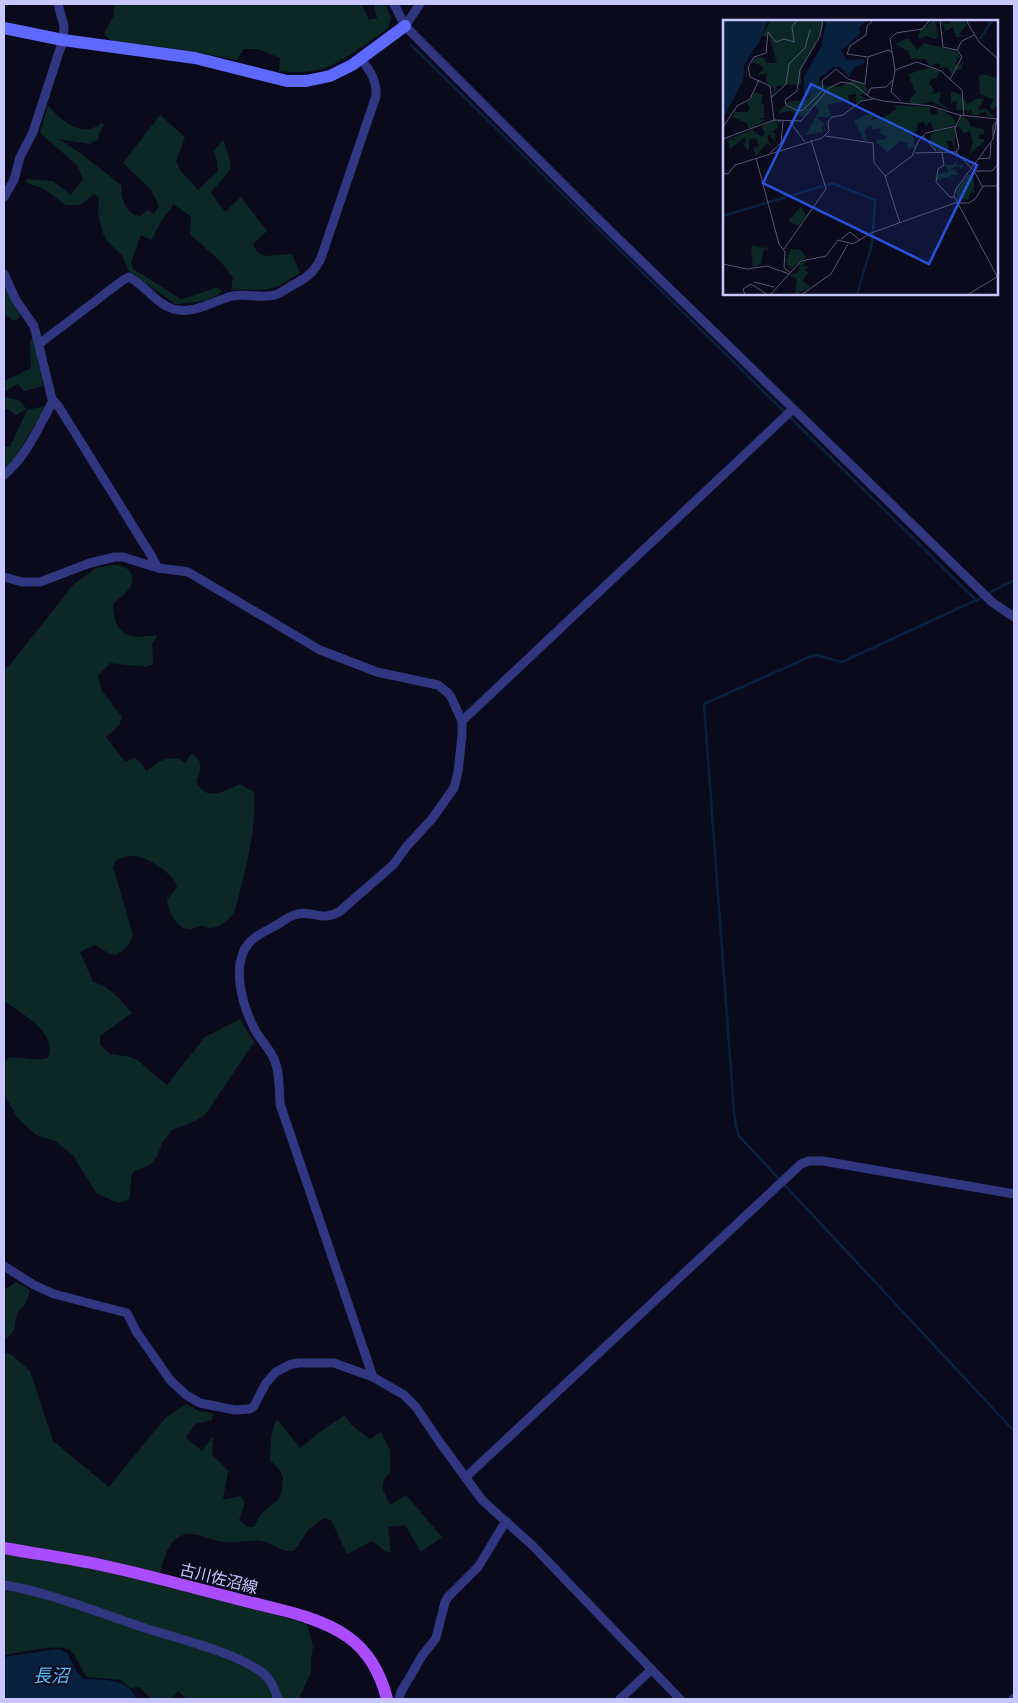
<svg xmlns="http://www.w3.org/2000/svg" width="1018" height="1703" viewBox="0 0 1018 1703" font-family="Inter,'Noto Sans JP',sans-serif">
<rect width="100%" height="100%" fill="#0b0a1d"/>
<g fill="#0c2824">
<path d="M115,4H342L344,5L362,4L369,20L377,18L374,4H385L391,18L388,28C370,41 339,65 318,70C305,73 293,72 279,71L280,58L259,49H244L237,60L191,51L111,41L104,34L114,15V6Z"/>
<path d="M48,105C61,121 82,139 102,123L104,125L99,133L98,139L90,144L59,139L84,156L121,185C122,199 124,214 141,216L148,210L154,214L159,206L151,190L123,163L160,115L185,137L176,161L180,170L198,190L218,171L217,161L214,151L223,140C236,174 231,167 211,193L225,212L241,197L267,231L253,244L257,252L266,256L292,254L300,273C292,277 284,284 276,287C262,292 245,288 231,290L233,278L221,262L190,234L191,217L174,204L162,220L151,240L141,235L131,263L133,269L181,299L192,296L217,287L222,292L210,299L198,302L175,304L129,271L122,255L107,241L103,233L98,215L99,198L94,194L80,205H66L44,189L27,183L26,179L53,181L71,195L83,179L77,165L40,133Z"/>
<polygon points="6,289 20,311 19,318 14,321 4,314 4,290"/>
<polygon points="33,339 43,386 24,391 18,384 4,392 4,381 31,368 30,341"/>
<polygon points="4,397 21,401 26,409 16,415 7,409 4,409"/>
<polygon points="46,406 15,458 4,470 4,447 10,447 27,410"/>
<path d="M112,565C120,565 125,565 130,572C139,585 121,596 113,604C113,618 117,633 132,636C140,638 149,635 157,636L152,644L153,664L146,667L110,663L98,676L102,691L122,717L119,725L106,737L125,762L134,758L140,762L146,771C159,762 170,752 185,763L191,754C204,758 201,772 196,781C206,803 223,791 240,784L254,792C256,825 249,857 240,890C238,898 237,908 232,915C228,921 218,928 210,928C207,928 205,926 202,926C197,926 193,930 188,929C175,927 169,911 167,900L177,887C175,874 148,858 136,856C129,855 123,857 116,860L113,867L133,935L129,944L122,951L117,955L110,954L95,945L80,952L93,982C112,987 119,999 132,1013L100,1036V1045L110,1054L130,1057L137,1060L167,1085L205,1037L240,1019L254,1042L205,1115L195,1121L172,1130L162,1143L157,1156L151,1164L133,1172C129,1182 132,1190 129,1199L118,1203L96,1193L73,1155L55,1141L36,1135L17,1117L4,1094V1062L10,1057C23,1057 35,1062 48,1058C58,1032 21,1013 4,1001V669L10,665L73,585L96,568Z"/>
<path d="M16,1282L30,1290C29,1294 28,1298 26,1302C24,1306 20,1308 18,1312C12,1326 20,1329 4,1340V1290Z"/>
<path d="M4,1352L12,1355L30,1371L53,1441L109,1487L165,1418L186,1404L201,1412L213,1413L212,1420L195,1424L186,1438L202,1451L213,1436L212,1455L228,1471L223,1499C229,1500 235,1496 241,1496L245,1503L239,1520L247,1527H254L262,1513L279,1499L282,1489L283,1478L280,1470L270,1460C271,1446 270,1431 277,1419L300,1448L321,1431L345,1415L350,1424L370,1439L381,1432L390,1450V1473C377,1485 384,1491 390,1505L406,1495L442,1537L421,1552L405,1525L388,1527L391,1553L385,1551L372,1541L347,1554L331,1520L324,1518L309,1529L294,1551C280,1552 274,1544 262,1541C249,1539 236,1544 223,1542C212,1541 201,1534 190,1534C166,1534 161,1568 158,1585L256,1609L307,1624L313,1647L311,1659V1672L299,1699H187L178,1691L171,1699H151L140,1687L130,1688L121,1680L87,1677C81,1670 76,1655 70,1650C59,1643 18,1653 4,1655Z"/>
</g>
<path fill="#07213f" d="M59,1649L67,1653L77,1672L84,1679C102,1680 130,1678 136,1699H4V1657Z"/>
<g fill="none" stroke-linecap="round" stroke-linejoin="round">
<g stroke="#07213f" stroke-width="2.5">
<polyline points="411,45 976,600"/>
<polyline points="987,594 1014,580"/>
<polyline points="983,597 842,662 816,655 809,657 704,704 734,1112 736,1127 739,1136 1014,1431"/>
</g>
<g stroke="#313680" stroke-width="9">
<polyline points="394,4 405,26 598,219 992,602 1014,617"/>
<polyline points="405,26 420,4"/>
<polyline points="4,197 14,180 20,157 33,132 63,40 64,26 58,4"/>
<polyline points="4,274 16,300 34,326 52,399 59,407 149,552 158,568"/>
<path d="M39,344L123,280L129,277C145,285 156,304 173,309C194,315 213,301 232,296C247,293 261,299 275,295C279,294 284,290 288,288C304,279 313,275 321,258L376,96C377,80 370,71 361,59"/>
<path d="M4,475C27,456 39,426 53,401"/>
<path d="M4,577L22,582H40L90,563L115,557H123L158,568L182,571L188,572L320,650L377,672L438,685L447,692L451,697L462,721V736L458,772L454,788L431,820L407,846L393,865L339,912C321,922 310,909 294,915C288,917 281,923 275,926C266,931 256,935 249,943C230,965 243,1007 255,1030C261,1040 269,1048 274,1059C280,1072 279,1089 280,1104L373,1377"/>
<polyline points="462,721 793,409"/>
<polyline points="4,1266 34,1285 54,1294 127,1313 136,1331 170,1380 186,1395 200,1403 235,1410 250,1409 254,1406 266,1383 276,1372 289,1365 298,1363 334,1363 373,1377 404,1395 416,1407 441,1444 482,1500 533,1546 680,1699"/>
<polyline points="466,1477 801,1164 809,1161 823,1161 1014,1194"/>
<path d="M4,1585C52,1593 96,1612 142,1627C180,1640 231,1650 263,1673C271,1679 275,1690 278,1699"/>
<polyline points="399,1699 401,1692 422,1656 436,1638 445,1602 448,1597 478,1567 506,1521"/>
<polyline points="620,1699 651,1670"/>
<polyline points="1013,1699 1014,1698"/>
</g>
<polyline stroke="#5d69ff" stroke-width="12" points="4,28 63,40 195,58 287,81 306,81 330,76 352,65 405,26"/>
<path stroke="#aa4dff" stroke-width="12" d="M4,1548C36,1554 69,1558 101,1565C148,1575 194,1588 241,1600C275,1609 319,1616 348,1637C369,1652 381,1675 387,1699"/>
</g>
<g text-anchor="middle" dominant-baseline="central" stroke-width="4" stroke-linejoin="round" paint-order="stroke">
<g font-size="16" fill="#c7c6ff" stroke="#0b0a1d">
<text transform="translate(219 1578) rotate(14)">古川佐沼線</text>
</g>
<g font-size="18" font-style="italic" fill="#54c1ff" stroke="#0b0a1d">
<text x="51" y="1675">長沼</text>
</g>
</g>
<g transform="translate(723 20)">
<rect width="275" height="275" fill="#0b0a1d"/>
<path d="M48,0H100L98,12L78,49V64L53,66L54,69L48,77L51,69L43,61L44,53L34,55L40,50V46L28,42L34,37L41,38L43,43H54L46,16H39ZM212,0L215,15L213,19L203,16L195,19L197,10ZM229,0H239L244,4L236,15L246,16L233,17L230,7L223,11L219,3L227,4ZM185,18L194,30L201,23L233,31L238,38L235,37L232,44L238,45L241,40L238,49L228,53L224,47L215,49L218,45L214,43L208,47L202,39H188L185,31L172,24ZM207,48L216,51L214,59L210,58L206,63L211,70L208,74L218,72L216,82L229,91L209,82L189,85L186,80L193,73L185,54ZM260,54L275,59V92L272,86L270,91L267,86L271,80L257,74L256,56ZM96,58L97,65L116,67L130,60L142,64L145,71L137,75L142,79L133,83V74L125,75L127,87L123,81L104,85L109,97H93L103,105L99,106L100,112L83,115L96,91L92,85L79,97L67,91L54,94L64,83L72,80L81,82L91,73ZM228,71L238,75L244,84L255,78L261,79L255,90L263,89L272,97L264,96L263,91L253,95L249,94L248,89L245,93L243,90H233L234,81L228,83ZM32,72L40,75L38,83L41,84V98H33L43,100L26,109L24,103L10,97L11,92H25L27,88L24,83ZM171,85L206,87L208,95L214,94L215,88L230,97L233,104L211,111L207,101L203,106L201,102L195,103L194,111L189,113L193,130L188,127L185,130L184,123L177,121L165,132L154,123L155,119L160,120L165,117L156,113L158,108L149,110L148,105L141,110L144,120H141L131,101L147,93L150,95L149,100L161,97L174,89ZM238,96L244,99L248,107L262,109L260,115L256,114V119H261V122L248,132L245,139L250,122L247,111L241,113L235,106ZM52,100H57L58,104L53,101L55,108L49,112L53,115L51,118L55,124L48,117V114L44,116L48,128L44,123L34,135L39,136L32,135L31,128L36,126L33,118L26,119V131L21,126L23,116L7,129L5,121L16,118L0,121L30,110L39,117L42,113L38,106ZM232,107V131L229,121H224L226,132L221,127H217L220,132L214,131L216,127L212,130L207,120L209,113ZM235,139L233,145H242L237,149L236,145L226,150L232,149L235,155H226L230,160L225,157L213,161L215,154L226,152L222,145L215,150L222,145H230ZM246,154L251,158V173L248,172L245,180L237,178L234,182V169ZM78,187L83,196L76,206L65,201ZM42,223L46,230L41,229L38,244L30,247L28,228L30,225L45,229ZM68,229L78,230L83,237L67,249L63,241ZM84,241L79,246L86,247L81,250L87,254H83L80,261L87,267L72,275L74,259L67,255L75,253L77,243Z" fill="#0c2824"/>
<path d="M0,0H45L37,21L22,43L20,60L0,99ZM103,0H143L136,8L137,14L118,31L124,40L141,39V43L132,47L126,57L117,47H111L96,58L91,72L81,77V57L99,25Z" fill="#07213f"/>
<path fill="none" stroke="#07213f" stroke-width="2.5" d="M257,19L269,0M103,165L109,163L152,180L149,224L134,275M0,196L100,166"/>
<path fill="none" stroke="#565577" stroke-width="1" d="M100,0L97,16L77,50L74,71L62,80L63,85L75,91L80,90L100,70L99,61L113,49L125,59L142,64L145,37M150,0L144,7L143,15L127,26L124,34L145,37L165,30L169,32M217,0L220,27L234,30L239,37L227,59M243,0L256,22L275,39M234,30L239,21L251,15M172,50L194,42L218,51L239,70L241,96M144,75L148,68L163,67L170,60M48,78L63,64L66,44L82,28L87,10M178,81L168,72L172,50L167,19L173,13L199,9L207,0M274,99L270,119L233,169L231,176L275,258M51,100L47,66L27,57L25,47L31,37L43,33L45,12L53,22L61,19L71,22L69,6L75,0M67,102L82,122M0,107L14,86L27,79L36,60M102,116L150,123L151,142L162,156L177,203M200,116L213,131M0,119L51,100L78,101L106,68L118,62L130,64L148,78L160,81L208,86L236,95L275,99M270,119V106L273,102M233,132L251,151L259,166M233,132L236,128L232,108L238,95M47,133L58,123L60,101M192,133L233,132M219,133L221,145L215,149L213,162L227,177H231M33,138L56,224L62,232L61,248L68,253M255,139L267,138L268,122M252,151H269L275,144M0,153L5,154L12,145L99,118L106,111L105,102L109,97L120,95L138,81L150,79M162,156L189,136L196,120L203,113L233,106M118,219L127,212L137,220M61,229L103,169L88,120M0,244L24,249L44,246L66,254M31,262L51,267M22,275L20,269L28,264L45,275M47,275L78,241L103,236L115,220L130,224L148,213L232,183H246L253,178L260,166H275M78,275L108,254L125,224M244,275L274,257"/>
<path fill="#2654da" fill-opacity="0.15" stroke="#2654da" stroke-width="2.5" d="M88,64L254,145L206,244L40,163Z"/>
<rect width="275" height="275" fill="none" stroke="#c7c6ff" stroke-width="2.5"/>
</g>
<rect width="1018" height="1703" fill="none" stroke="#c7c6ff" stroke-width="10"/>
</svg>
